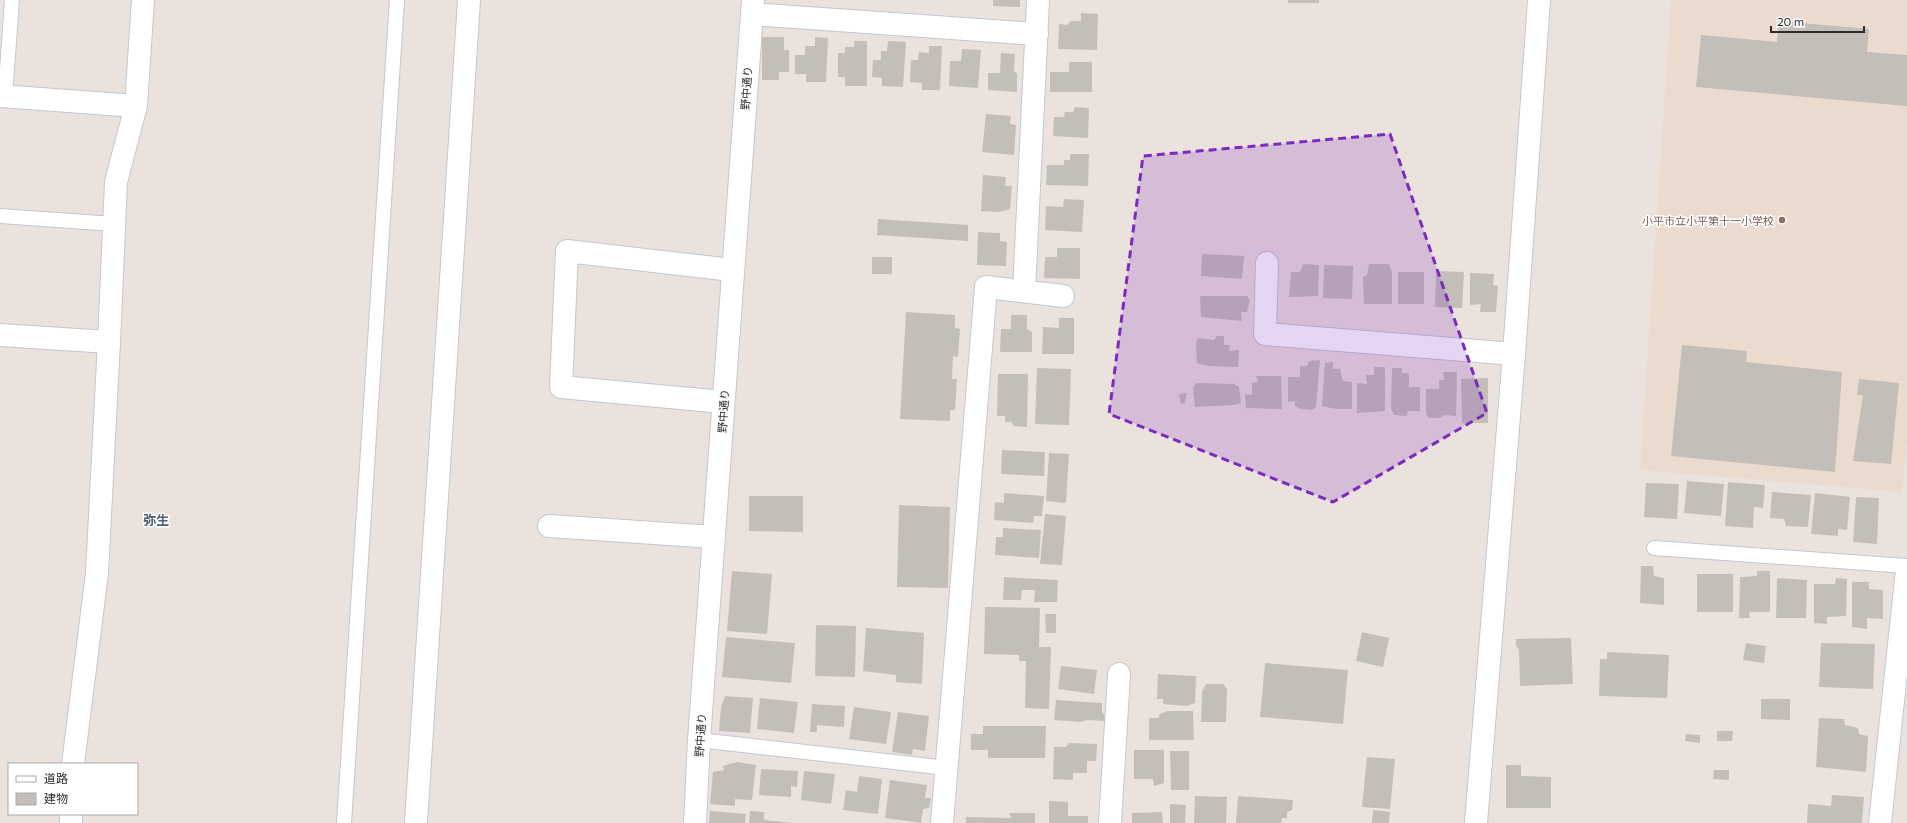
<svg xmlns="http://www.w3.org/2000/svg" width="1907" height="823" viewBox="0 0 1907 823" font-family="Commissioner,'Noto Sans JP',sans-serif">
<rect width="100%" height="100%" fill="#ebe2de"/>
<polygon fill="#ebdbcf" points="1671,0 1907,0 1907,440 1902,492 1640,470"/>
<g fill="#c4beb9">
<polygon points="993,0 1020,0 1020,7 993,6"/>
<rect x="1288" y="0" width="31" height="3"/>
<polygon points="1081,13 1098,14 1097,50 1058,49 1059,24 1067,25 1071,21 1081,21"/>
<polygon points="1779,21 1869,29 1867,52 1907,55 1907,106 1696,87 1701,35 1777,42"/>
<polygon points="762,37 784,37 784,50 789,50 789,72 779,72 779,80 762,80"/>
<polygon points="815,37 828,38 826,82 806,82 806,74 795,74 795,55 805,55 805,46 815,46"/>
<polygon points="854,41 867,41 867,86 845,86 845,77 838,77 838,53 845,53 845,47 854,47"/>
<polygon points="888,41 906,42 903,87 882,86 882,78 872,77 873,60 881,60 881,51 887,51"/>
<polygon points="929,46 942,46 940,90 922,90 922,83 910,82 911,60 918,60 919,52 929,53"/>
<polygon points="962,49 981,50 978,88 949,86 950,61 961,61"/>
<polygon points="1001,53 1015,54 1014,71 1017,74 1017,92 988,90 988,73 1000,73"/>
<polygon points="1069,62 1092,62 1092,92 1050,92 1050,72 1069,72"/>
<polygon points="1075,107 1089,108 1088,138 1053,136 1054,117 1064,117 1065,112 1073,112"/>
<polygon points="986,114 1011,116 1010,124 1016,125 1014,155 982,152"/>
<polygon points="1070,154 1089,154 1088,186 1046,185 1047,165 1064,165 1064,160 1070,160"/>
<polygon points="983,175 1006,177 1005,186 1012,186 1010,209 1000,212 981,211"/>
<polygon points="1064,199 1084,200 1082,232 1045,230 1046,206 1063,207"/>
<polygon points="878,219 968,225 968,241 877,235"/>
<polygon points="978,232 1000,233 1000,241 1007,242 1006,266 977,265"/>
<polygon points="1057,248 1080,248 1080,279 1044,278 1045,257 1057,257"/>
<polygon points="1202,254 1244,256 1242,279 1201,276"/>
<rect x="872" y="257" width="20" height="17"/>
<polygon points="1303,264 1319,265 1318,296 1289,297 1291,272 1300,272"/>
<polygon points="1369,264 1389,264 1392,272 1392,304 1364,304 1363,277 1367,275"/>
<polygon points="1324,265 1353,266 1352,299 1323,298"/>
<polygon points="1436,271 1464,272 1462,308 1435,307"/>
<rect x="1398" y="272" width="26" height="32"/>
<polygon points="1470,273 1494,274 1493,285 1498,286 1496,312 1480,312 1481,304 1470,305"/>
<polygon points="1200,296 1247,296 1250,300 1247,312 1241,312 1242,321 1201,317"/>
<polygon points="906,312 955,315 955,328 960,329 958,357 953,356 952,379 957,379 955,410 950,410 950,421 900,419"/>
<polygon points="1011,315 1027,315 1027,329 1032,332 1032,352 1000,352 1001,329 1011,329"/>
<polygon points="1059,318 1074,318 1074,354 1042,354 1043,327 1059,328"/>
<polygon points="1217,336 1224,336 1224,345 1230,345 1229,351 1239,350 1238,367 1208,366 1197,363 1196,343 1198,338 1214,340"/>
<polygon points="1682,345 1747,351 1746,362 1842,372 1835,472 1671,456"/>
<polygon points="1320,360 1316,407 1312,410 1301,409 1295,406 1295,401 1288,402 1288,377 1300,377 1300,366 1307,366 1309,361"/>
<polygon points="1333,362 1333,369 1340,369 1343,381 1352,382 1352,409 1336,409 1322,406 1325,363"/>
<polygon points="1374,367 1385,367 1385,411 1357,413 1357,383 1367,384 1366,375 1374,375"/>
<polygon points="1037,368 1071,369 1069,425 1035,424"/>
<polygon points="1392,368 1402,368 1402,373 1409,373 1409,387 1420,387 1420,411 1408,411 1406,416 1394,415 1391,408"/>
<polygon points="1443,372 1457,372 1456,416 1444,415 1440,418 1428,418 1426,411 1426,389 1439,389 1439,380 1444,380"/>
<polygon points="998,374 1028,374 1027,427 1014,426 1011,422 1005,422 1005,416 997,416"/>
<polygon points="1256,376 1281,376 1282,409 1246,408 1245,394 1252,395 1252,383 1258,382"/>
<polygon points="1488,378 1488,423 1462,423 1461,379"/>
<polygon points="1859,379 1899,383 1891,464 1853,461 1863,395 1857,395"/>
<polygon points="1196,383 1234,384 1239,387 1241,403 1234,405 1195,407 1193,388"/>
<polygon points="1187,393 1185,403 1181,404 1179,394"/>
<polygon points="1002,450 1045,452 1044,476 1001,474"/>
<polygon points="1049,453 1069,454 1066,503 1046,501"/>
<polygon points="1687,481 1724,484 1721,516 1684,513"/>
<polygon points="1728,482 1765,485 1763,508 1754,507 1753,528 1725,526"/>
<polygon points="1646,483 1679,484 1677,519 1644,517"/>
<polygon points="1772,492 1811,495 1808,527 1786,526 1784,519 1770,518"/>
<polygon points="1004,493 1044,496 1042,516 1034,516 1033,523 994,520 995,502 1004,503"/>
<polygon points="1815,493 1850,497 1847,530 1838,529 1838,536 1811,534"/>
<polygon points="749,496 803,496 803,532 749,531"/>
<polygon points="1856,497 1879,498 1877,544 1853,542"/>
<polygon points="899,505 950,507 948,588 897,587"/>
<polygon points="1045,514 1066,516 1062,565 1040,564"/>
<polygon points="1003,528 1041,530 1039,558 995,555 996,537 1003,537"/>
<polygon points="1641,566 1653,566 1654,576 1664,578 1664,605 1640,603"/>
<polygon points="732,571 772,574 767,634 727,631"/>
<polygon points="1757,571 1770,571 1770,612 1749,612 1750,618 1739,618 1740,577 1757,576"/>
<rect x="1697" y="574" width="36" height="38"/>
<polygon points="1004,577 1058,580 1057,602 1034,602 1035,590 1022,590 1021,600 1003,600"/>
<polygon points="1777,578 1807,580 1806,618 1776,618"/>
<polygon points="1836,578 1847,579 1846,616 1827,617 1827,624 1814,623 1814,584 1835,584"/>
<polygon points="1852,582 1869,582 1869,589 1883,590 1883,619 1867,618 1867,629 1852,627"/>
<polygon points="985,607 1040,608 1039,647 1051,647 1049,709 1025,708 1026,661 1019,661 1019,655 984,654"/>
<polygon points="1045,614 1056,614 1056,633 1046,633"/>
<polygon points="816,625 856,626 855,677 815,676"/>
<polygon points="866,628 924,633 922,684 896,682 896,675 863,671"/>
<polygon points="1362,632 1389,638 1383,667 1356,661"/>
<polygon points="726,637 795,643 791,683 722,677"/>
<polygon points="1571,638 1573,684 1520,686 1519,650 1516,645 1516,639"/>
<polygon points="1746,643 1766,646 1764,663 1743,660"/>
<polygon points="1821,643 1875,644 1873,689 1819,687"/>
<polygon points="1607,652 1669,655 1667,698 1599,696 1600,659 1607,659"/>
<polygon points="1265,663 1348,670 1343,724 1260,717"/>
<polygon points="1061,666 1097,670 1094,694 1058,689"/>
<polygon points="1158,674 1196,676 1195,703 1187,706 1163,704 1163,699 1157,699"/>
<polygon points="1206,684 1223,684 1227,689 1226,722 1201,722 1202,692"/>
<polygon points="725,696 753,698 750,733 719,731 721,707"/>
<polygon points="760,698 798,702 794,733 757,729"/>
<polygon points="1761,699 1790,699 1790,720 1761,719"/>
<polygon points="1056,700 1102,703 1102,712 1105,716 1105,721 1087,720 1081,722 1054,720"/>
<polygon points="812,704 845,706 844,727 817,725 817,732 810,732"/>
<polygon points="854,707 891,712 886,744 849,739"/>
<polygon points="1167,711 1193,711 1194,740 1149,740 1149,718 1158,718 1160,714"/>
<polygon points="898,712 929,716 925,751 913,749 912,755 892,752"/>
<polygon points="1819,718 1844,719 1845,725 1858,728 1859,734 1868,736 1866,772 1816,767"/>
<polygon points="983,726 1046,726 1045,758 988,758 988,750 971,750 971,734 983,734"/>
<polygon points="1717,731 1733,731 1732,741 1717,741"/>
<polygon points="1686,734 1700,735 1700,743 1685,741"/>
<polygon points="1069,743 1097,744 1096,761 1087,761 1087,773 1073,773 1073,780 1053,779 1054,747 1066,747"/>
<polygon points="1134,750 1164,750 1164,783 1154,786 1153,779 1134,779"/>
<polygon points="1170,751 1189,751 1189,790 1171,790"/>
<polygon points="1367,757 1395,759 1390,809 1362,807"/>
<polygon points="737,762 756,765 752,800 735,799 735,806 710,804 713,772 724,770 723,766"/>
<polygon points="1506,765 1521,765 1521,776 1551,777 1551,808 1506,808"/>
<polygon points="761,769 798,771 797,787 791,786 791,797 759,795"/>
<polygon points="1714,770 1729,770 1729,780 1713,779"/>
<polygon points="804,771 835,774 831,804 801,800"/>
<polygon points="859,776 882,779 878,814 843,810 846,790 857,792"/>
<polygon points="890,780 927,785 925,798 931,798 929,808 923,809 921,823 885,818"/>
<polygon points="1832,795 1864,797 1862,823 1807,823 1808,804 1831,806"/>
<polygon points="1195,796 1227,797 1226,823 1194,823"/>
<polygon points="1238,796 1293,800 1292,810 1287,812 1287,818 1282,818 1281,823 1236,823"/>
<polygon points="1049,801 1068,802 1068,816 1088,816 1088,823 1049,823"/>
<polygon points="1170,804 1186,805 1185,823 1170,823"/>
<polygon points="1373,810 1390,812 1389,823 1372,823"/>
<polygon points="710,811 746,814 745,823 709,823"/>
<polygon points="750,811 764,812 764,820 795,823 749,823"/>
<polygon points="1162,812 1163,823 1132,823 1132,813"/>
<polygon points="1009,813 1035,813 1035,823 966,823 966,817 1011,818"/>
</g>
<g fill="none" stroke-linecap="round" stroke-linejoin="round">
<g stroke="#c2c8d0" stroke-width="16">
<g id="service">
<polyline points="5,97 12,0"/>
<polyline points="0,216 114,224"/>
<polyline points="1654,548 1907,566"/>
<polyline points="699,740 947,768"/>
<polyline points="344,823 397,0"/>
</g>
</g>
<g stroke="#c2c8d0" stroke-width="24">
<g id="minor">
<polyline points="752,14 1037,34"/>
<polyline points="0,96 136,106"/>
<polyline points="1267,263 1265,334 1514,354"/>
<polyline points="1024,291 1038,0"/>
<polyline points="0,335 109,342"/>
<polyline points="723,402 561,387 567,251 732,270"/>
<polyline points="549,526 714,537"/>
<polyline points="73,764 97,573 109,342 116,182 136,106 143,0"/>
<polyline points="71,823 71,814"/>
<polyline points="416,823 469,0"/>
<polyline points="695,823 699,740 753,0"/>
<polyline points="942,823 986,287 1063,296"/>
<polyline points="1110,823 1119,674"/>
<polyline points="1476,823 1514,354 1539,0"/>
<polyline points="1880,823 1907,570"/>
</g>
</g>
<use href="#service" stroke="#fff" stroke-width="14"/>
<use href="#minor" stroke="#fff" stroke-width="22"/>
</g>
<path fill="#7b2cbf" fill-opacity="0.2" stroke="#7b2cbf" stroke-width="3" stroke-dasharray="8 5" stroke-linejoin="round" d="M1390,134L1487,413L1333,502L1109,414L1143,156Z"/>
<circle fill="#8d6e63" stroke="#fff" stroke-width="1.5" cx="1782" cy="220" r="4"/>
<g text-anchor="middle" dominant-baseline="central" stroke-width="3" stroke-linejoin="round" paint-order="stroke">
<g font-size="11" fill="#2b2b2b" stroke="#fff">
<text transform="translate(746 88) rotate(-86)">野中通り</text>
<text transform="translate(723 411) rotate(-86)">野中通り</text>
<text transform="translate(700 735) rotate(-86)">野中通り</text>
</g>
<g font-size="11" fill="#785e54" stroke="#fff" text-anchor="end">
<text x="1774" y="220">小平市立小平第十一小学校</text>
</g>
<g font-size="13" font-weight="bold" fill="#4f6077" stroke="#fff">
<text x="156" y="520">弥生</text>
</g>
</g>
<rect x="8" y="763" width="130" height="52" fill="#ffffff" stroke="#aaaaaa"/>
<rect x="16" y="776" width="20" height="6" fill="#ffffff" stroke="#aaaaaa"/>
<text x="44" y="783" font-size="12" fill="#2b2b2b">道路</text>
<rect x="16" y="793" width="20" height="12" fill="#c4beb9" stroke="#aaaaaa"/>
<text x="44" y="803" font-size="12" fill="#2b2b2b">建物</text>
<path d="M1771 26v6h93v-6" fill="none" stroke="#2b2b2b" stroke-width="2"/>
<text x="1777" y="26" font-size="12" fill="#2b2b2b" stroke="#ffffff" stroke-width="3" paint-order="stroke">20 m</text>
</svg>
